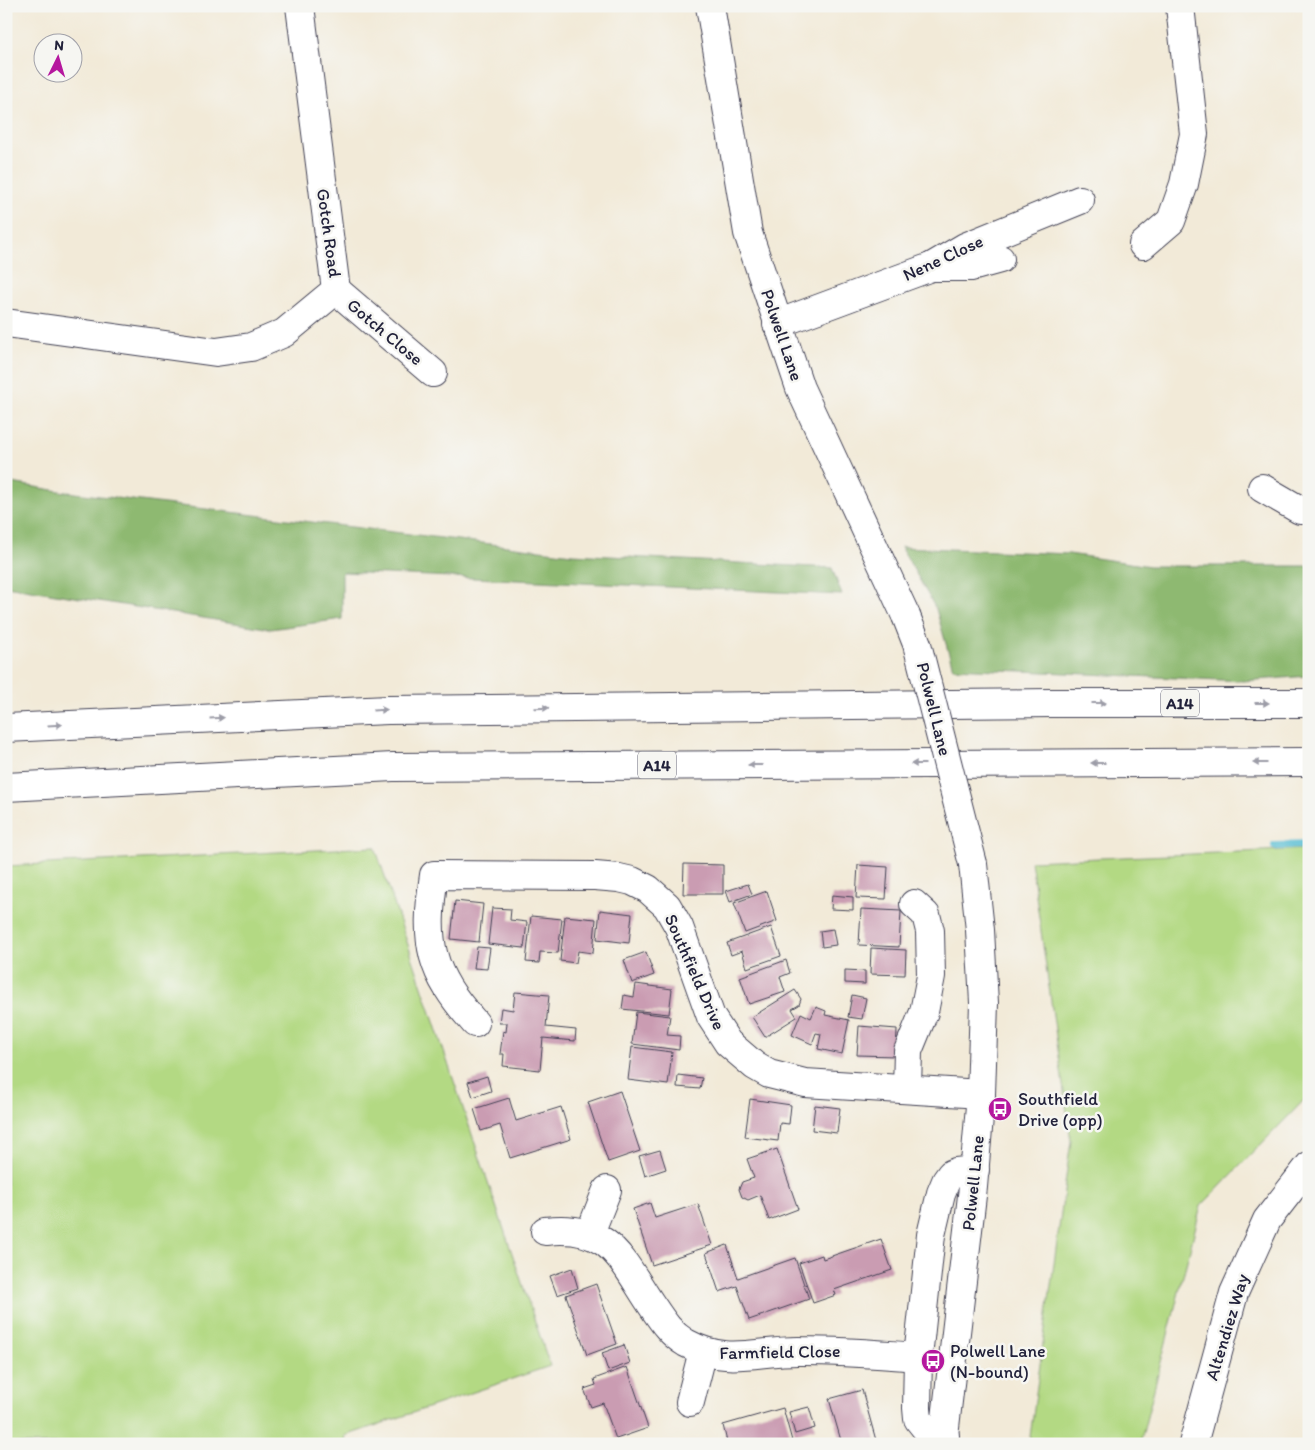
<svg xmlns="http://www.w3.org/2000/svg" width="1315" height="1450" viewBox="0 0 1315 1450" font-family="Itim,sans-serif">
<rect width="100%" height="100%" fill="#f6f6f2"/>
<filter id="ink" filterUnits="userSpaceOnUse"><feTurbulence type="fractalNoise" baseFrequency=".02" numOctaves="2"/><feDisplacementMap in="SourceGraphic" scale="10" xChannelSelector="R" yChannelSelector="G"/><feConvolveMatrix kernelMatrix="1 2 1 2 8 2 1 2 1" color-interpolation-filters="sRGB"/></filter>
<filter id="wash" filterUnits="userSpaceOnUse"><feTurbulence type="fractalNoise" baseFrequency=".0096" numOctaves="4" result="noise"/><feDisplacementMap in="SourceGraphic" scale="20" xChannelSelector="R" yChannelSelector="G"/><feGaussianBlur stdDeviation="1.12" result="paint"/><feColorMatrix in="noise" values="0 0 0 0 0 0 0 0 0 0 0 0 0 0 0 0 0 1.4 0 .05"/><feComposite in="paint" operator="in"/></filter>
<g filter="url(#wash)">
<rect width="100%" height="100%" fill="#f2ead8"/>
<g fill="#b3d983" stroke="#6a7e5f">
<polygon points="375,847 550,1366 345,1436 347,1444 6,1444 6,866"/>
<polygon points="1309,849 1309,1095 1201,1206 1140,1444 1029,1444 1071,1141 1031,861"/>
</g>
<g fill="#8eb971" stroke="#586e56">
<polygon points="6,482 59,491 572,554 832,568 842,595 342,572 342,619 271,629 6,586"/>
<polygon points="901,547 1069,554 1150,566 1309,566 1309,676 1243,681 953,668 936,609"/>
</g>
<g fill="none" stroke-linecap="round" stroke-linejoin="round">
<polyline stroke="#57bed4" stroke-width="8" points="1275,846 1309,845"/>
</g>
<g id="blocks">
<g fill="#ca9cb2">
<polygon points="684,864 723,865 723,894 683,894"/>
<polygon points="858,865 888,867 886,899 856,898"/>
<polygon points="748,884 752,894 730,902 726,891"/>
<polygon points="767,891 777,921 745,933 734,903"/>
<polygon points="832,895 853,897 853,910 831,909"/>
<polygon points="455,901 483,904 479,942 451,939"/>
<polygon points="492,908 511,909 510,920 527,922 524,948 488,944"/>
<polygon points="861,909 901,911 899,947 859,945"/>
<polygon points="600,910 632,914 629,943 597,939"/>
<polygon points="531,916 562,919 558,953 540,952 539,963 526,962"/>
<polygon points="565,916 596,919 593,953 578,951 576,963 560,961"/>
<polygon points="771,927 781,956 747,968 742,951 731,955 727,943"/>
<polygon points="833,929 836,945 822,947 820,931"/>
<polygon points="477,947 490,948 487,969 474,968"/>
<polygon points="871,948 906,950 905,975 870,974"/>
<polygon points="646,952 654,975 632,983 624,960"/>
<polygon points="786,960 790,973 780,977 785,992 749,1004 740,977"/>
<polygon points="845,970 865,971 865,984 845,983"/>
<polygon points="636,984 672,989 669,1014 622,1009 624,995 634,997"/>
<polygon points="795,990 801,999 799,1005 792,1009 797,1017 765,1037 752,1017"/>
<polygon points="515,992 549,995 546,1027 576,1030 575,1041 543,1038 540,1070 503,1066 504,1054 500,1054 503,1031 506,1032 507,1023 499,1023 501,1008 513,1010"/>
<polygon points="852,995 866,998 862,1019 848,1017"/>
<polygon points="816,1007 826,1011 825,1015 849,1020 842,1054 818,1049 821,1034 816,1033 812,1044 792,1035 801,1013 811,1018"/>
<polygon points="636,1012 670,1016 667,1035 680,1036 679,1050 632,1044"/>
<polygon points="859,1026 897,1029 896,1056 857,1055"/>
<polygon points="632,1047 672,1052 668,1085 628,1080"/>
<polygon points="678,1075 702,1078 700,1089 677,1087"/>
<polygon points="487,1076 491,1091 473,1097 468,1082"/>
<polygon points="620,1091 640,1151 608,1162 588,1102"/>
<polygon points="509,1098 516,1121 561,1107 571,1139 510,1158 500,1125 481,1131 474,1109"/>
<polygon points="750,1099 791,1105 789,1124 780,1123 778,1141 745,1137"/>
<polygon points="815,1105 840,1108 837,1133 812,1130"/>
<polygon points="777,1149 798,1209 769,1220 760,1195 748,1200 742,1197 739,1189 742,1182 754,1178 747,1159"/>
<polygon points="660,1150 666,1169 645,1176 639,1156"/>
<polygon points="650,1203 655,1218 698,1204 712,1245 652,1265 633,1209"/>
<polygon points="881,1239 892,1270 834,1290 836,1295 813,1303 799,1263 822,1255 823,1259"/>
<polygon points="727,1245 738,1278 795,1258 809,1299 749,1320 737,1286 719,1292 706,1253"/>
<polygon points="572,1268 578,1288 557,1295 550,1276"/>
<polygon points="596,1284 617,1344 587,1355 566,1295"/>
<polygon points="624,1345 630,1363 608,1371 602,1353"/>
<polygon points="627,1367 648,1428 616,1439 603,1403 591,1407 584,1389 596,1385 594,1379"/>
<polygon points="862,1390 877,1444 842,1444 829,1399"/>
<polygon points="809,1407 815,1428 795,1434 789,1412"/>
<polygon points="783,1408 792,1441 781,1444 722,1444 727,1442 723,1425"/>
</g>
</g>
</g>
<g filter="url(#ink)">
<use href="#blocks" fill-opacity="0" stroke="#414053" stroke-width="1"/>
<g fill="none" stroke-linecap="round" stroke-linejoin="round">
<g stroke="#414053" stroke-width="30">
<g id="minor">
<polyline points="710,6 748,233 800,388 906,616"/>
<polyline points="1143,245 1171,221 1184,184 1194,134 1180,6"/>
<polyline points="931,267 971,267 1000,259"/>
<polyline points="336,290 433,373"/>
<polyline points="6,323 216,352 251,347 284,333 336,290 300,6"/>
<polyline points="777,324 931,267 965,247 1080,200"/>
<polyline points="1262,488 1300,510 1309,510"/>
<path d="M475,1023C429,972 424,943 434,875L595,876L619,878L632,881L648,889L667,906L679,927L711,1017L728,1043L755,1066L769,1074L805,1083L981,1094"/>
<polyline points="907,1089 908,1051 924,1012 931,976 930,931 926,915 914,904"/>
<path d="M545,1231C611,1223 621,1260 653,1307C663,1322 671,1334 686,1343C728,1366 757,1350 801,1351C840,1351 879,1354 918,1357"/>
<polyline points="590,1233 607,1190"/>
<polyline points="690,1402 703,1351"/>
<polyline points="945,1436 926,1429 918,1419 917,1408 918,1357 931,1235 941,1193 946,1181 951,1174 956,1172 975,1170"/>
<polyline points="943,1444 973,1187 981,1094 984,1003 980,930 973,864"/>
<polyline points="1193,1444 1234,1293 1267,1220 1309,1166"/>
</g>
</g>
<g stroke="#414053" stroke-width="30">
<g id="highway">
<polyline points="6,728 388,710 1051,703 1309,703"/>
<polyline points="6,787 393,767 1309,762"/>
</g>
</g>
<use href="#minor" stroke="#fff" stroke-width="28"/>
<use href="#highway" stroke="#fff" stroke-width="28"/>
<g stroke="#414053" stroke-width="30" stroke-linecap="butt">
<polyline id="minor-bridge" points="906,616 917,644 973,864"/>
</g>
<use href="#minor-bridge" stroke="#fff" stroke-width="28"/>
</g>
<defs><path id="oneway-solid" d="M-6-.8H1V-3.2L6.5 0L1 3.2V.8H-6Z" transform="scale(1.25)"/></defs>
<g fill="#9c9ca7">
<use href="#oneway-solid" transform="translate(1099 703)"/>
<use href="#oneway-solid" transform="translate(1262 703)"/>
<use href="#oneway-solid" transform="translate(542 708) rotate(-1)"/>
<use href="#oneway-solid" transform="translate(380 710) rotate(-3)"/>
<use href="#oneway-solid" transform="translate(217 718) rotate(-3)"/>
<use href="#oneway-solid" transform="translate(55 725) rotate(-3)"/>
<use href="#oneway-solid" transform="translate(1098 763) rotate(180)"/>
<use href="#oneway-solid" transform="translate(1260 763) rotate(180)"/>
<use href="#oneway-solid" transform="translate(918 764) rotate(180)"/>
<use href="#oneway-solid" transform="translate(755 765) rotate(180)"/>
</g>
</g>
<defs>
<g id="bus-disc" transform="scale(1.25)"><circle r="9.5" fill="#b5179e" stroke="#f6f6f2"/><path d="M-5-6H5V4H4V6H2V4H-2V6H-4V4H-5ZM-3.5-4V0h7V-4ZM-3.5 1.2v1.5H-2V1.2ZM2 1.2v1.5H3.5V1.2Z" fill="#fff"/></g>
</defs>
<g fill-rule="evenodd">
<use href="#bus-disc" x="1000" y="1109"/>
<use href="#bus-disc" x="933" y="1361"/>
</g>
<g text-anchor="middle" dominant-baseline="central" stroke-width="5" stroke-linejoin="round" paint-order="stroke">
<g fill="#f6f6f2" stroke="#626272" stroke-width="1">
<rect x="1161" y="689.5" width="38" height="27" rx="4"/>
<rect x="638" y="751.5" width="38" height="27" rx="4"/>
</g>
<g font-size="16" font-weight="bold" fill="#22223b">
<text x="1180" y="703">A14</text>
<text x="657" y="765">A14</text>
</g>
<g font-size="18" fill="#22223b" stroke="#f6f6f2">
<text transform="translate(329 233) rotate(82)">Gotch Road</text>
<text transform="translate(943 258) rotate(-25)">Nene Close</text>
<text transform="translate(385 332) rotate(40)">Gotch Close</text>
<text transform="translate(782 335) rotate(71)">Polwell Lane</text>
<text transform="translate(934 709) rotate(76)">Polwell Lane</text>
<text transform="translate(695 972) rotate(66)">Southfield Drive</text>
<text transform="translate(973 1183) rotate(-84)">Polwell Lane</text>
<text transform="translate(1227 1327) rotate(-73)">Altendiez Way</text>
<text transform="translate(780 1352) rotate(-1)">Farmfield Close</text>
</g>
<g font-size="18" fill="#22223b" stroke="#f6f6f2" text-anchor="start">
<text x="1018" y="1099">Southfield<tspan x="1018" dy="21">Drive (opp)</tspan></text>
<text x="950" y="1351">Polwell Lane<tspan x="950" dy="21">(N-bound)</tspan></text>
</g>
</g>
<rect width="1315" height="1450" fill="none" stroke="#f6f6f2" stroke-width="25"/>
<g transform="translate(58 58) rotate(5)"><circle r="24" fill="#f6f6f2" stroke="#a1a1a9"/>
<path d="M0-4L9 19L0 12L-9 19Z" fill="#b5179e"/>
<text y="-8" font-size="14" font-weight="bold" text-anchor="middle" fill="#22223b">N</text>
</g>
</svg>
